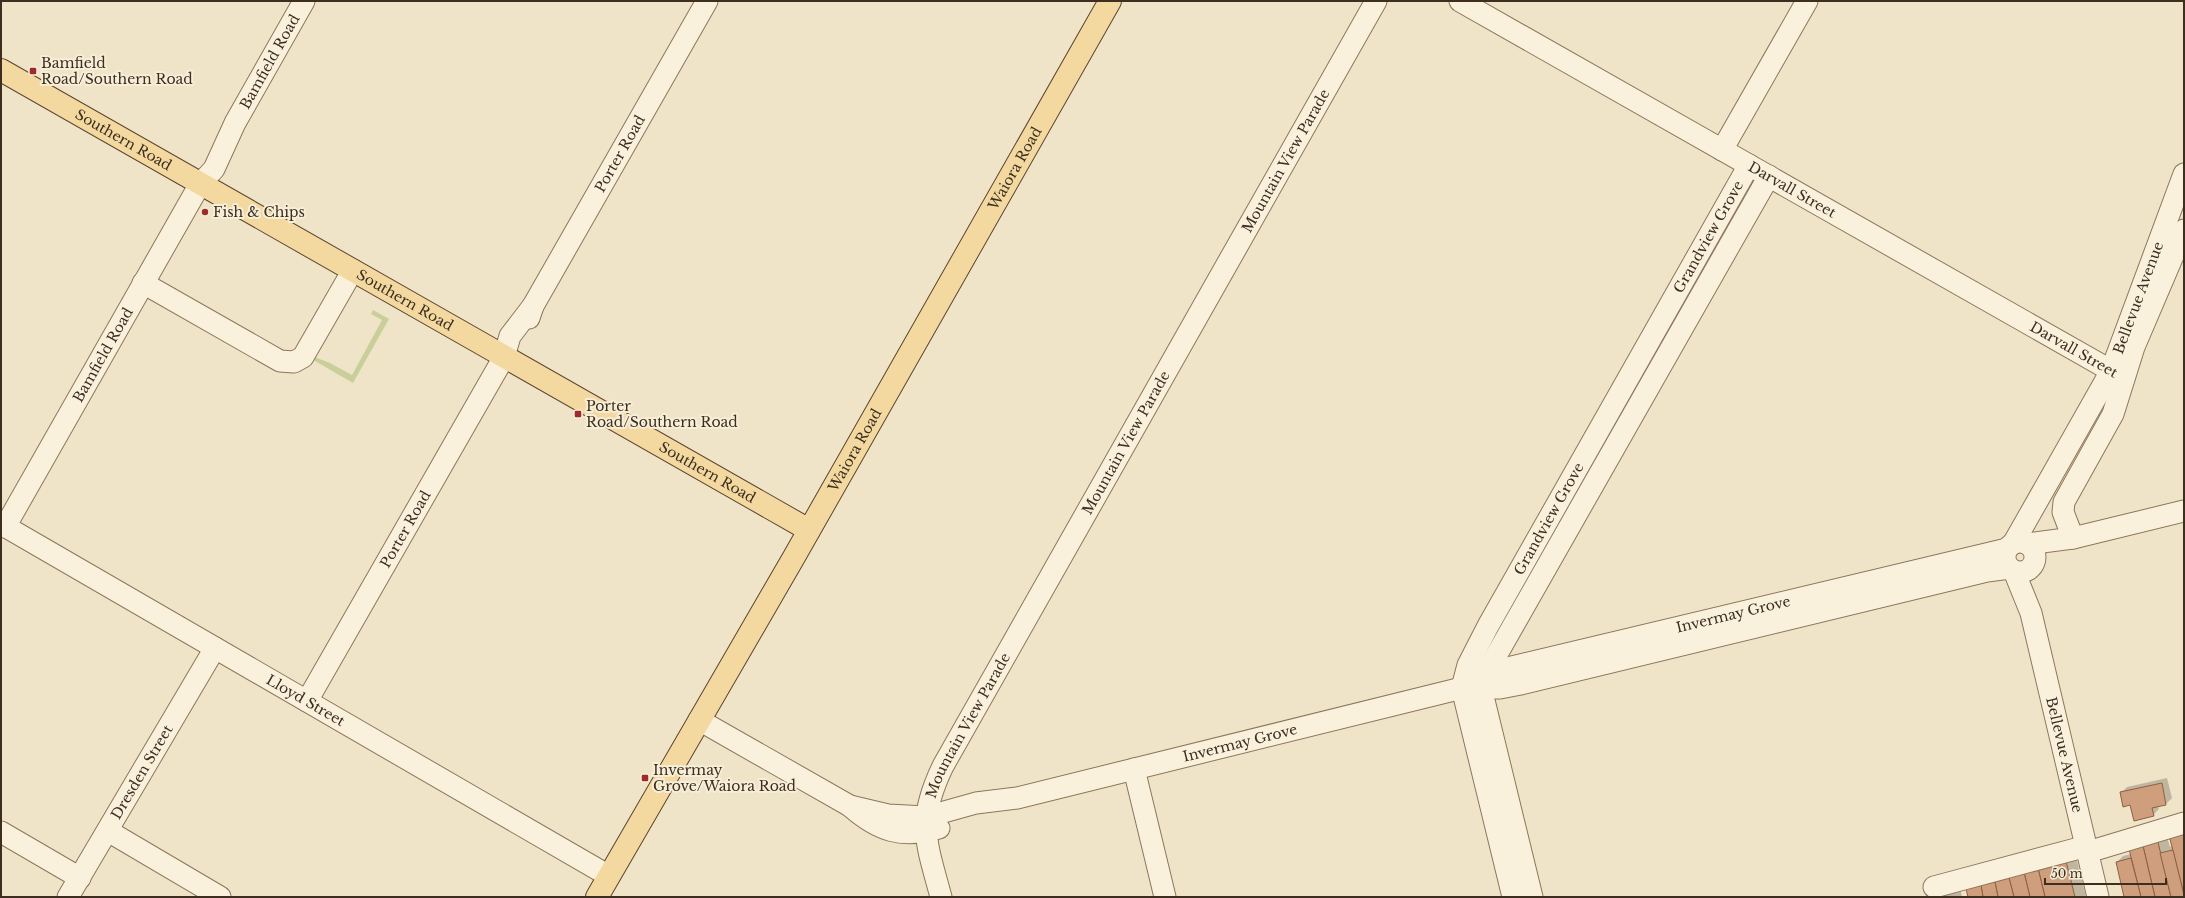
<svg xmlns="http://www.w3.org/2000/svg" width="2185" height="898" viewBox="0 0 2185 898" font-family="'Libre Baskerville',serif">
<rect width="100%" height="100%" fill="#f0e4c8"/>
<polygon fill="#c9cf9b" points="373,310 389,319 353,383 308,357 309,355 330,363 352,375 382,320 371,314"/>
<g fill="#0003">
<polygon points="2167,778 2172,798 2166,804 2158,806 2159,809 2153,815 2131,804 2121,793 2127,787"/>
<polygon points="2166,834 2170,847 2173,846 2184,897 2125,897 2117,862 2123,856 2131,854"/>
<polygon points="2074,849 2086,897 1969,897 1967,889"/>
<polygon points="1960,888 1962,897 1940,897 1945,892"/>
</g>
<g fill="#cf9f7d" stroke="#8d5f41">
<polygon points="2162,783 2166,805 2152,808 2154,816 2134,821 2130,805 2123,807 2120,792"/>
<polygon points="2184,829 2184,895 2168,831"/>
<polygon points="2158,842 2171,897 2155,897 2143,846"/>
<polygon points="2143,846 2155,897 2141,897 2129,849"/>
<polygon points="2173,850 2184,895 2184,897 2171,897 2160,853"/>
<polygon points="2065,857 2075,897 2045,897 2037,864"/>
<polygon points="2131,858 2141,897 2124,897 2116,862"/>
<polygon points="2037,864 2045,897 2030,897 2023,868"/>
<polygon points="2023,868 2030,897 2014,897 2009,878"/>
<polygon points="2009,878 2014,897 1998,897 1995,882"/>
<polygon points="1995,882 1998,897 1983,897 1981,885"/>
<polygon points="1981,885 1983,897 1968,897 1966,889"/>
</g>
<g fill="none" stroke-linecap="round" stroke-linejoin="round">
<g stroke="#8d765c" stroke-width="23">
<g id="minor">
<path id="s1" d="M1460,1L2124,378"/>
<polyline points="1722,150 1807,1"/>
<polyline points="143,283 280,361 294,362 303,357 353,270"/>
<path id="s2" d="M529,318L533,306L707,1"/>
<path id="s3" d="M1,524L609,876"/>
<path id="s4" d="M5,527L200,184L214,169L235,123L304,1"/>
<polyline points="2073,538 2063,512 2064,502 2113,414 2134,347 2184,230"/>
<circle cx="2020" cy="557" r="15"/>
<path id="s5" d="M2013,544L2111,371L2184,174"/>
<polyline points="2027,544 2073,538 2184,511"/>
<path id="s6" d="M2014,571L2031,613L2098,897"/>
<path id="s7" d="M1481,679L1495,671L2007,549"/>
<path id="s8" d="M307,701L504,357L510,336L533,306"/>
<path d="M699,720L850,806C878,831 902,839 939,828"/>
<polyline points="1134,769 1165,897"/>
<path id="s9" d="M850,806L888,815L926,817L976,803L1017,798L1462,688H1500L1521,684L1987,571L2010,568"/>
<polyline points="108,831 220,897"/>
<polyline points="1,832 80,878"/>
<polyline points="2088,852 2184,823"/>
<polyline points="1934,887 2087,846"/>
<path id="s10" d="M68,897L215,648"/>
<path id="s11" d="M941,897C926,841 916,822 943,766L1376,1"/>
<path id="s12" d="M1513,897L1462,688L1468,665L1488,626L1749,165"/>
<polyline points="1532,897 1480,684 1769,176"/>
</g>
</g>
<g stroke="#5b4430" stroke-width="24">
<g id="major">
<path id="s13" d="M1,70L809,530"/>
<path id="s14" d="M597,897L794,557L1110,1"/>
</g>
</g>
<use href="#minor" stroke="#faf1dc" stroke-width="21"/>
<use href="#major" stroke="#f3d9a0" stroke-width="22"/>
</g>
<g fill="#9e2a2b" stroke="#f7eed8" stroke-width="1.5">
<rect x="29" y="67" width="8" height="8" rx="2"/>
<circle cx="205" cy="212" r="4"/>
<rect x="574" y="410" width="8" height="8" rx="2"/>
<rect x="641" y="774" width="8" height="8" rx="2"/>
</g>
<g text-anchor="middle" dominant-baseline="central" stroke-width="4" stroke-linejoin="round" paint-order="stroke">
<g font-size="14" fill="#3d2e20" stroke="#f7eed8">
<text stroke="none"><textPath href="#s4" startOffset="536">Bamfield Road</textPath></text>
<text stroke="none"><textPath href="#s13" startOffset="141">Southern Road</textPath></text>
<text stroke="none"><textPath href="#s2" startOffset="188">Porter Road</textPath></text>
<text stroke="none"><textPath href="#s11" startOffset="831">Mountain View Parade</textPath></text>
<text stroke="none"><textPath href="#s14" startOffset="840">Waiora Road</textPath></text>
<text stroke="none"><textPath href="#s1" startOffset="382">Darvall Street</textPath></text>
<text stroke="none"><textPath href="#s12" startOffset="730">Grandview Grove</textPath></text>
<text stroke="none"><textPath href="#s5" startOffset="277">Bellevue Avenue</textPath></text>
<text stroke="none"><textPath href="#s13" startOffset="465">Southern Road</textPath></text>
<text stroke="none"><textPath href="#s1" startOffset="706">Darvall Street</textPath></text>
<text stroke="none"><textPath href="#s4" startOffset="198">Bamfield Road</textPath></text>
<text stroke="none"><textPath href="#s11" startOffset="507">Mountain View Parade</textPath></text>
<text stroke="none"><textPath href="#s14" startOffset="516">Waiora Road</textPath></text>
<text stroke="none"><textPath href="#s13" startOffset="813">Southern Road</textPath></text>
<text stroke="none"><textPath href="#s12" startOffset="406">Grandview Grove</textPath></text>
<text stroke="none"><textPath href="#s8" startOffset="198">Porter Road</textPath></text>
<text stroke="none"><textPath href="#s7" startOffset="261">Invermay Grove</textPath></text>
<text stroke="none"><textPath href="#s3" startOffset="352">Lloyd Street</textPath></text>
<text stroke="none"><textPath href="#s11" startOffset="183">Mountain View Parade</textPath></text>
<text stroke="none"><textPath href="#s9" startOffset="400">Invermay Grove</textPath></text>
<text stroke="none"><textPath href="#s6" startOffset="191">Bellevue Avenue</textPath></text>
<text stroke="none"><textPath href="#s10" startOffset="145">Dresden Street</textPath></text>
</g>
<g font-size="14" fill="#3d2e20" stroke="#f7eed8" text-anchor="start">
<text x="41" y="63">Bamfield<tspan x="41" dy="16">Road/Southern Road</tspan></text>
<text x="213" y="212">Fish &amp; Chips</text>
<text x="586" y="406">Porter<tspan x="586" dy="16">Road/Southern Road</tspan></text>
<text x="653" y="770">Invermay<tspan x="653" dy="16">Grove/Waiora Road</tspan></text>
</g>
</g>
<rect width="2185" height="898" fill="none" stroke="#3d2e20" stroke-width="4"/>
<path d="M2045 878v6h121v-6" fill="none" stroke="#3d2e20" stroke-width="2"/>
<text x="2051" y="878" font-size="12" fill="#3d2e20" stroke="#f7eed8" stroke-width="3" paint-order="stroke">50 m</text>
</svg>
